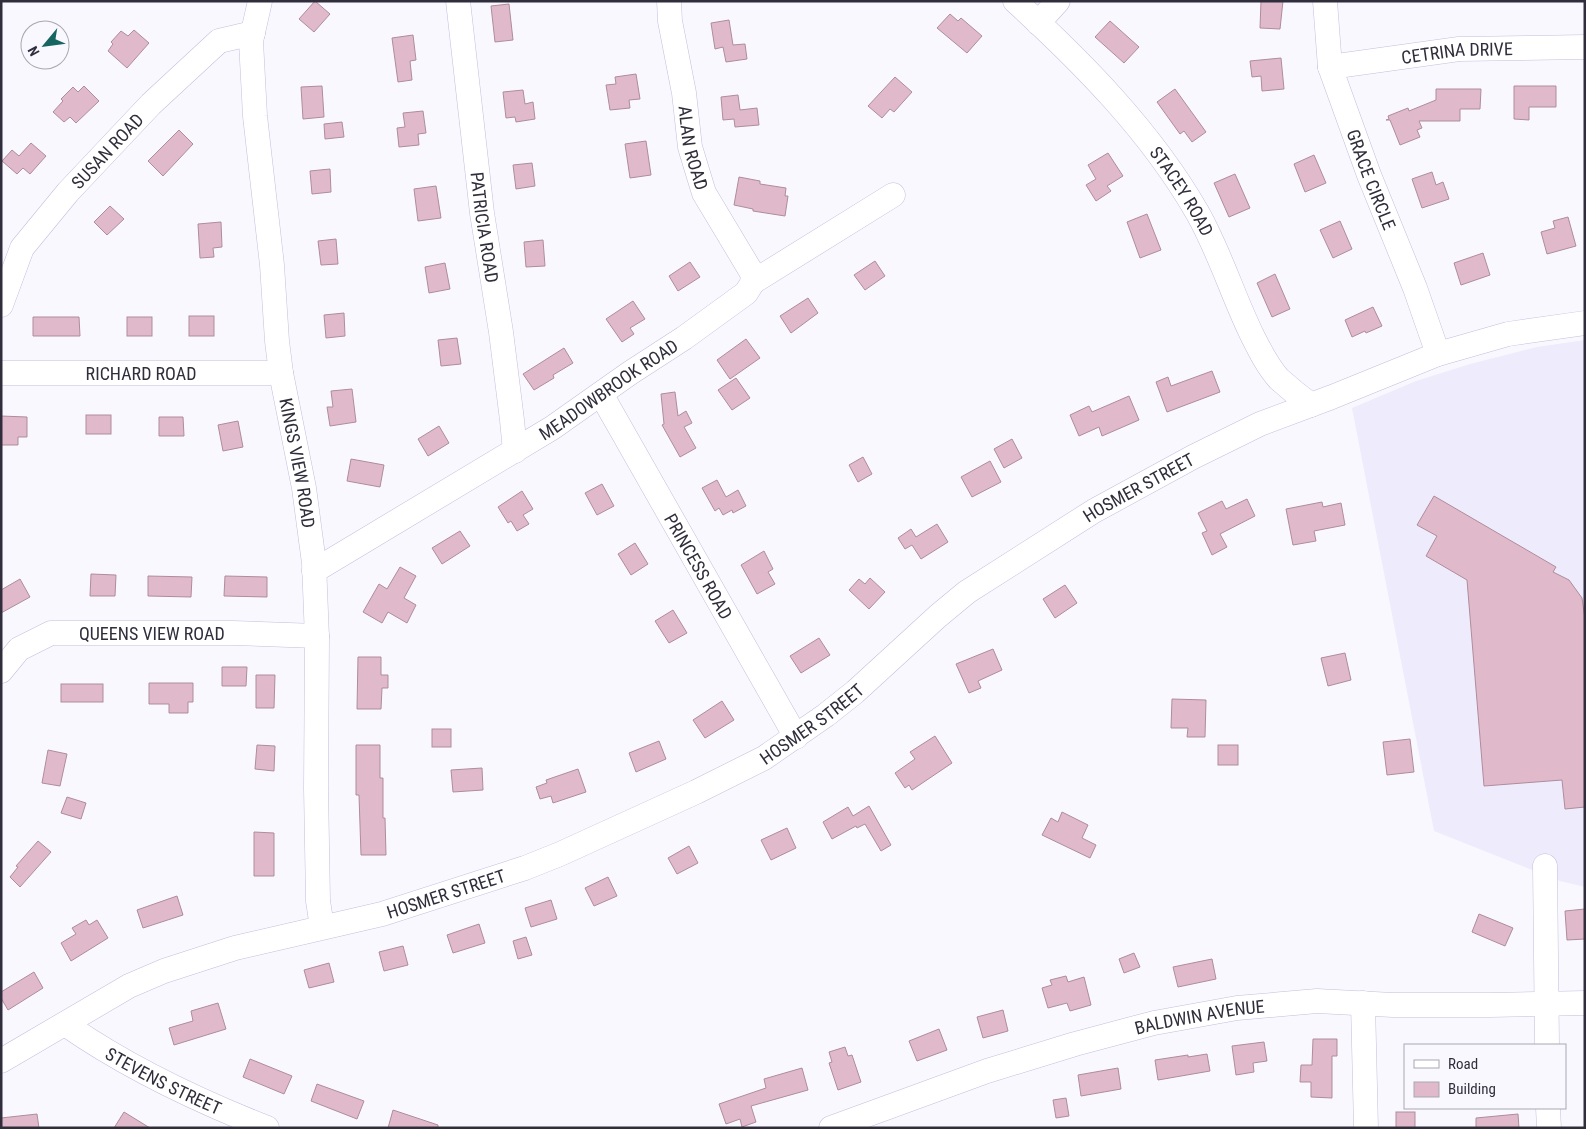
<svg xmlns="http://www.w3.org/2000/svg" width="1586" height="1129" viewBox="0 0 1586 1129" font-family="'Roboto Condensed',sans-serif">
<rect width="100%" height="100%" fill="#f9f8ff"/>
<polygon fill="#eeebfc" points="1585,340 1585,887 1560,881 1434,831 1352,408 1416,381 1470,364 1537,347"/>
<g fill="#e0baca" stroke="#af8c9b">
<polygon points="315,1 330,14 314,32 299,19"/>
<polygon points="1261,1 1283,1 1280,29 1260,28"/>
<polygon points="509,4 513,40 495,42 491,6"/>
<polygon points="950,14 958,21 961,18 982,36 967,53 937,28"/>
<polygon points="729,20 733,45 745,44 747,59 726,62 723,47 715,49 711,23"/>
<polygon points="1110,21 1139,47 1124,63 1095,37"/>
<polygon points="134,30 149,43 127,68 108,51 113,44 111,42 121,31 128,36"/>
<polygon points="413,35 416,60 410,61 412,80 398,82 392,38"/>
<polygon points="1281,58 1284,89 1262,91 1261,76 1252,77 1250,61"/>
<polygon points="636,74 640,99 629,100 630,108 610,110 606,85 616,84 615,77"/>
<polygon points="895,77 912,92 894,112 890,109 882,118 868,106"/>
<polygon points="84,86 99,101 76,123 70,117 64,122 53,112 63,101 61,99 73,87 78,92"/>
<polygon points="322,86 324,117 303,119 301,87"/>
<polygon points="1514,86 1556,86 1556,107 1529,107 1529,120 1514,119"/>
<polygon points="1175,89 1206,132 1192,142 1184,131 1180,134 1157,102"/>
<polygon points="1436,89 1481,89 1480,109 1460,109 1460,121 1419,121 1422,128 1417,130 1420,137 1400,145 1390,120 1386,120 1389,119 1388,116 1408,108 1409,111 1436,100"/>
<polygon points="523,90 525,104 533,102 535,119 516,122 515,117 506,118 503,92"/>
<polygon points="738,95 740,110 757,108 759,125 735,127 734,119 723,120 721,97"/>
<polygon points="423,111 426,133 418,134 419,145 399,147 397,128 405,127 403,113"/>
<polygon points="342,122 344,137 325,139 324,124"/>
<polygon points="179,130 193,144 163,176 148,161"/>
<polygon points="646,141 651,175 630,178 625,144"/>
<polygon points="31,143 46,156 30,174 23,168 17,174 2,161 12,150 19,156"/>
<polygon points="1108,153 1123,176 1107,186 1111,191 1096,201 1086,185 1096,179 1088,165"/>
<polygon points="1314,155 1326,183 1305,192 1294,164"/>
<polygon points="532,163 535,186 516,189 513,165"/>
<polygon points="330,169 331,192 312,194 310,171"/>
<polygon points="1432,172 1436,185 1443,182 1449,199 1422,208 1412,179"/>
<polygon points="1235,174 1250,208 1229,217 1214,183"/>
<polygon points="739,177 760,181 760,184 786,188 785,196 788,196 785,216 753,211 753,209 734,205"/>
<polygon points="436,186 441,218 418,221 414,189"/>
<polygon points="110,206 124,219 107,235 94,222"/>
<polygon points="1147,214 1161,250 1140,258 1127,222"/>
<polygon points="1568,217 1576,246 1547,254 1541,232 1555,228 1553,221"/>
<polygon points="1340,221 1352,249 1333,258 1320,230"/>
<polygon points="221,222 222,247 213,248 214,257 200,258 198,224"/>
<polygon points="336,239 338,264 321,265 318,241"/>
<polygon points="543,240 545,266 526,267 524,242"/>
<polygon points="1483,253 1490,275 1461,285 1454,263"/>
<polygon points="875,261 885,276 865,290 854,275"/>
<polygon points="690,262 700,277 678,291 669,276"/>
<polygon points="445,263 450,289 429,293 425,267"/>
<polygon points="1275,274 1290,309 1272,317 1257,283"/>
<polygon points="808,298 818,313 791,333 780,316"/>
<polygon points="633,301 645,319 630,328 634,334 622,342 606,319"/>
<polygon points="1373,307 1382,326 1366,333 1365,331 1352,337 1345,320"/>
<polygon points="344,313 345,336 326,338 324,315"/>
<rect x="189" y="316" width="25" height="20"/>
<polygon points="33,317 79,317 80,336 33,336"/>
<rect x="127" y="317" width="25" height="19"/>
<polygon points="457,338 461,364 441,366 438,340"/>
<polygon points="746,339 760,358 730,379 717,360"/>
<polygon points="564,348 573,363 553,375 554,378 534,390 523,374"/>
<polygon points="1212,371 1220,392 1167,412 1156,382 1168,377 1171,386"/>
<polygon points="736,378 750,398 732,410 718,390"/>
<polygon points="352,389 356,422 330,426 327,407 333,407 331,391"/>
<polygon points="675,392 678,416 686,411 692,423 684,427 696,448 680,457 662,425 664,424 661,394"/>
<polygon points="1129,396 1139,420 1102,436 1099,427 1079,436 1070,415 1089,406 1092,412"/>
<rect x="86" y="415" width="25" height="19"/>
<polygon points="1,416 27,417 27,437 18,437 18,445 1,445"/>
<polygon points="159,417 183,417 184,436 159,436"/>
<polygon points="238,421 243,447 223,451 218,425"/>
<polygon points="439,426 449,443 428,456 418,439"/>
<polygon points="1012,439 1022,458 1004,468 994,449"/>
<polygon points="863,457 872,474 858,482 849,465"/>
<polygon points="351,459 384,465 380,487 347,481"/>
<polygon points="990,461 1001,482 972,497 961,477"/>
<polygon points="717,480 726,497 738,490 746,506 733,513 732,510 723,515 719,508 715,511 702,488"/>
<polygon points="602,484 614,506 597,515 585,493"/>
<polygon points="522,491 533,509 523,515 529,524 517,531 511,521 508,523 498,507"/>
<polygon points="1434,496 1556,567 1553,572 1569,580 1582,598 1585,619 1585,807 1565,809 1562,780 1484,786 1467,580 1426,556 1437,536 1417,525"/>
<polygon points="1247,499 1255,516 1220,534 1227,547 1212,555 1202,533 1207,531 1198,513 1222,501 1226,509"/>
<polygon points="1322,502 1323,507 1341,503 1345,525 1314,531 1316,541 1293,545 1286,509"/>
<polygon points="937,524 948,542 921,559 912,545 905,549 898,538 911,529 916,537"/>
<polygon points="460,531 470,546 442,564 432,548"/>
<polygon points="635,543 648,564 631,575 618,554"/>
<polygon points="764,551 773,569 768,572 775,584 757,594 741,565"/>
<polygon points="400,567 416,576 404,598 416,605 407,623 388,612 382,623 363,612 379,584 387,589"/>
<polygon points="91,574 116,575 115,596 90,596"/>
<polygon points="148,576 192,577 191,597 148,596"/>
<polygon points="225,576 267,577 267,597 224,596"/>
<polygon points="870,578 885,592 869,609 849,590 859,579 865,584"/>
<polygon points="20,579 30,597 1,613 1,590"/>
<polygon points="1065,585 1077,603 1055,618 1043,599"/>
<polygon points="673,610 687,633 669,643 655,621"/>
<polygon points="819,638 830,655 801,673 790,656"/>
<polygon points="993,649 1002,670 978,681 981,688 969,693 956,664"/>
<polygon points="1345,653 1351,680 1328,686 1321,658"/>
<polygon points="358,657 381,657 381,675 388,675 388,688 382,688 381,709 357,709"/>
<polygon points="222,667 247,667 246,686 222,686"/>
<polygon points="256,675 275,675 274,708 256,708"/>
<polygon points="149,683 193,683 193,702 188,702 188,713 169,713 169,704 149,704"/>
<rect x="61" y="684" width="42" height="18"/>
<polygon points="1172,699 1206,700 1205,737 1187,737 1188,728 1171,728"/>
<polygon points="722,701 734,720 705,738 693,720"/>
<rect x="432" y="729" width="19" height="18"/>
<polygon points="935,736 952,763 912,790 909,785 905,788 895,773 915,759 910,752"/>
<polygon points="1410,739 1414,772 1387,775 1383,742"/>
<polygon points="659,741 666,759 636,772 629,753"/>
<polygon points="257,745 275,746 274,771 255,769"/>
<polygon points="356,745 380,745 380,778 383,778 383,818 385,818 386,855 361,855 359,795 356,795"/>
<rect x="1218" y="745" width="20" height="20"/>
<polygon points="48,750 67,754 60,786 42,783"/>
<polygon points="482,768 483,790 453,792 451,770"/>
<polygon points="578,769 586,792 553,803 551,796 540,799 536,787 547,783 546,780"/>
<polygon points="67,797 86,803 81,819 61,813"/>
<polygon points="869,806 891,845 881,851 865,824 857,828 856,826 832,839 823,822 848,807 853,816"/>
<polygon points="1062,812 1088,825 1082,838 1096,845 1090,858 1042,835 1051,818 1058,822"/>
<polygon points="787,828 796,848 771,860 761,840"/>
<polygon points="254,832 274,833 274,876 254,876"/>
<polygon points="38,841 51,852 20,887 10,877 18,867 16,866"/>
<polygon points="689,846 698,863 677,874 668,858"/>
<polygon points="608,877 617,896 594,906 585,888"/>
<polygon points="177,896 183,915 143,928 137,910"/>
<polygon points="551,900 557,919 531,927 525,908"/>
<polygon points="1585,909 1585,939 1567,940 1565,911"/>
<polygon points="1479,914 1513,928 1505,946 1472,932"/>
<polygon points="86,920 89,925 97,920 108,938 71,961 61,943 76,934 72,928"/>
<polygon points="479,924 485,943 453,953 447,935"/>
<polygon points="526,937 532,955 518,959 513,941"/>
<polygon points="403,946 408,965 384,971 379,952"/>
<polygon points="1134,953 1140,967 1124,973 1119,959"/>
<polygon points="1212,959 1216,979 1178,987 1173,967"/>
<polygon points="329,963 334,982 309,988 304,970"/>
<polygon points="34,972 43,988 8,1010 1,998 1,992"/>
<polygon points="1066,976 1068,982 1084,977 1091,1005 1070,1011 1067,1003 1048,1008 1042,988 1052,985 1050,980"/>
<polygon points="218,1003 226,1029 174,1045 169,1028 193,1021 191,1011"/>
<polygon points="1003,1010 1008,1031 983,1038 977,1017"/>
<polygon points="939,1029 947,1050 917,1061 909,1041"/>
<polygon points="1313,1039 1337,1039 1337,1056 1332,1056 1332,1098 1311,1097 1311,1082 1300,1082 1301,1065 1312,1065"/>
<polygon points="1264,1042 1267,1061 1253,1063 1254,1072 1236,1075 1232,1046"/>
<polygon points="845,1047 848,1056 852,1055 861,1082 838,1090 829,1063 832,1062 829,1052"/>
<polygon points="1207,1054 1210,1071 1158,1080 1155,1060 1188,1055 1188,1057"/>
<polygon points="250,1059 292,1076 284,1094 243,1077"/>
<polygon points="802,1068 808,1090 751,1106 756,1122 742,1127 740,1119 726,1124 719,1104 766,1088 764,1079"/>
<polygon points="1118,1068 1121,1089 1081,1096 1078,1075"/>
<polygon points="317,1084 364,1101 357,1119 311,1101"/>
<polygon points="1066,1098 1069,1116 1056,1118 1053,1100"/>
<polygon points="393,1110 438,1125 438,1128 388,1128"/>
<polygon points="124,1112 150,1128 114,1128"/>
<rect x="1396" y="1112" width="19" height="16"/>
<polygon points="37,1114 39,1128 1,1128 1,1118"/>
<polygon points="1518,1114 1519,1128 1476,1128 1476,1118"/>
</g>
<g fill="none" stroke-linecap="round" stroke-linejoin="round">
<g stroke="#c4bedf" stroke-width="25">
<g id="minor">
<path id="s1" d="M260,1L251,41L255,116L272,265L277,341L281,373L304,488L314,563L317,638L316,788L318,901L322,927"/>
<path id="s2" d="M458,1L482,213L501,332L512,420L515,451"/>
<path id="s3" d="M669,1L670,21L684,93L690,147L704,193L752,273L753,282"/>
<path id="s4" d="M1015,1C1083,63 1151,132 1197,212C1220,252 1233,297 1253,337C1260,351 1268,367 1279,379C1289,388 1300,397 1311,405"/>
<path id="s5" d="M1325,1L1330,67L1369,175L1415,288L1438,354"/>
<polyline points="1038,23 1058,1"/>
<path id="s6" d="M1330,67L1459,49L1585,47"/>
<path id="s7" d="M1,305L22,248L68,192L151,104L219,41L253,33"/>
<path id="s8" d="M1,373H281"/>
<path id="s9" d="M601,394L796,737"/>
<path id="s10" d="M314,571L552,428L630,373L684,338L746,293L753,282L893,195"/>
<path id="s11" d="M1,671L19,649L51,633H233L317,636"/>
<polyline points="1545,866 1547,1045"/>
<polyline points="1363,1003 1366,1128"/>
<path id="s12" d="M65,1024C128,1068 196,1100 267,1128"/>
<path id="s13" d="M1,1061L129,986L164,971L235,948L382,914L525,868L560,854L696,792L764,758L826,715L855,692L938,616L967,592L1094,511L1193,457L1260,424L1332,397L1438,354L1508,334L1585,323"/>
<polyline points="1548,1108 1549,1128"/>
<path id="s14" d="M831,1128L987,1071L1075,1044L1154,1023L1237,1008L1317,1001L1393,1005H1490L1585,1003"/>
</g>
</g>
<use href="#minor" stroke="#fff" stroke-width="24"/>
</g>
<g text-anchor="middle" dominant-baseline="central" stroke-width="4" stroke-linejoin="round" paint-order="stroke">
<g font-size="18" fill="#312e3c" stroke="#f9f8ff">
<text stroke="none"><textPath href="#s6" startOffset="128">CETRINA DRIVE</textPath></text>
<text stroke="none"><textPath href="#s3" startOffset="149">ALAN ROAD</textPath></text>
<text stroke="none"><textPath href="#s7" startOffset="190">SUSAN ROAD</textPath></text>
<text stroke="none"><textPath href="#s5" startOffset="186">GRACE CIRCLE</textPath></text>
<text stroke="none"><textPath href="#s4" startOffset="254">STACEY ROAD</textPath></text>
<text stroke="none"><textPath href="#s2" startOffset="228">PATRICIA ROAD</textPath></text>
<text stroke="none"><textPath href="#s8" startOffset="140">RICHARD ROAD</textPath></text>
<text stroke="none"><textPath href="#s10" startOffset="346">MEADOWBROOK ROAD</textPath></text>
<text stroke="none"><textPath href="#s1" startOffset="466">KINGS VIEW ROAD</textPath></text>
<text stroke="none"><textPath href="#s13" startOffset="1289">HOSMER STREET</textPath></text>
<text stroke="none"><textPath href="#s9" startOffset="198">PRINCESS ROAD</textPath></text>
<text stroke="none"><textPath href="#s11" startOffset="165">QUEENS VIEW ROAD</textPath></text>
<text stroke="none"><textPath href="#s13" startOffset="884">HOSMER STREET</textPath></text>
<text stroke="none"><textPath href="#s13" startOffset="479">HOSMER STREET</textPath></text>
<text stroke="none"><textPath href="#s14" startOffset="386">BALDWIN AVENUE</textPath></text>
<text stroke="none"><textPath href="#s12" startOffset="114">STEVENS STREET</textPath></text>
</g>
</g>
<rect width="1586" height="1129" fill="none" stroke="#312e3c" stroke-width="5"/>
<rect x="1404" y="1044" width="162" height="65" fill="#f9f8ff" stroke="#a9a7b1"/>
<rect x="1414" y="1060" width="25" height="8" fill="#ffffff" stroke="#a9a7b1"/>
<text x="1448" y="1069" font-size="15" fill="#312e3c">Road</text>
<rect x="1414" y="1082" width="25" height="15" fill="#e0baca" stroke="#a9a7b1"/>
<text x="1448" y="1094" font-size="15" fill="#312e3c">Building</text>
<g transform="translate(45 45) rotate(241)"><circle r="24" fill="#f9f8ff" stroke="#a9a7b1"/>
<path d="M0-4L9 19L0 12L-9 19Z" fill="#176561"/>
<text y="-8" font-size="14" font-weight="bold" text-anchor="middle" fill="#312e3c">N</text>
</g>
</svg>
